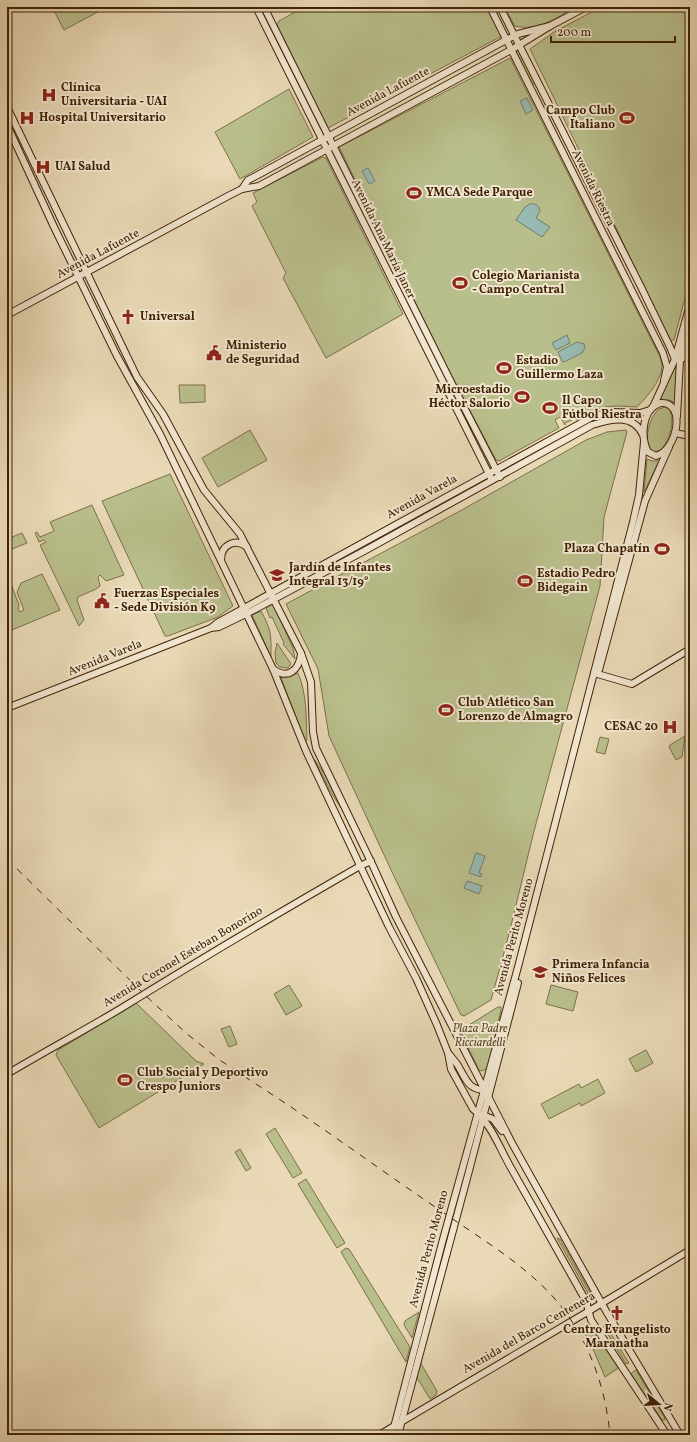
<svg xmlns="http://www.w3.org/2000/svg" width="697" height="1442" viewBox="0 0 697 1442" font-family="Vollkorn,serif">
<rect width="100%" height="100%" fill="#e9d9b6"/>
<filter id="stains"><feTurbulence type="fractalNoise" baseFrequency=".005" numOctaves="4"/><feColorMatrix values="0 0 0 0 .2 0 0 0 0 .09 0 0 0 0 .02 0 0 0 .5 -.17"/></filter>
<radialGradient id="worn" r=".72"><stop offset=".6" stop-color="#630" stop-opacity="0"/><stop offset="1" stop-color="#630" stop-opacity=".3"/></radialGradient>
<g fill="#b9bf8c" stroke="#7c7049">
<polygon points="52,7 107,7 64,30"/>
<polygon points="304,7 487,7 502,36 328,128 277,25 279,21"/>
<path d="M504,7H576C557,17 537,32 515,26Z"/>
<polygon points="601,7 690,7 690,279 674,340 669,341 597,187 530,49 554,32"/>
<polygon points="519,50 536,83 531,85 515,52"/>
<path d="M510,58L660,357C661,360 662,364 662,367C661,381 646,398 637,407L617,406L605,407L589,411L577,420L574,419L565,423V425L560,417L555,420L559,428L499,461L496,460L440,354L339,147Z"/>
<polygon points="289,89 313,137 240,179 215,132"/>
<polygon points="323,157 326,158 403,314 326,358 283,278 286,273 252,206 257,202 253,193"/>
<polygon points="676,365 677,372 676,404 670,400 658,401 673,368"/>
<polygon points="179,385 205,385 205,402 180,403"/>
<path d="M665,407L669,409C676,422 669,440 661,450L653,452C642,444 649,417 659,409C660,409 664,407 665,407Z"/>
<polygon points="250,430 267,460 218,487 202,458"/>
<polygon points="626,430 627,432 604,517 600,586 533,835 508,938 491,1000 464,1016 461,1015 392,872 329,736 318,669 286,604 460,511 586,440 607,432"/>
<polygon points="647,459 652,461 659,461 644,492"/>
<polygon points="170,474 233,606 218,617 168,636 165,636 102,501"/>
<polygon points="92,505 124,575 106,581 100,575 98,577 100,586 96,589 78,597 77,600 84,620 79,626 40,545 46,542 44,540 39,542 35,533 37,532 40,537 54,531 50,522"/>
<polygon points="22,533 27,543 7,551 7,539"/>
<polygon points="42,574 60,610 7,632 7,586 11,584 19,605 18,609 20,612 24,610 17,592 21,583"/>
<polygon points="273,604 293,648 295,659 283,644 284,643 272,617 270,618 266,608"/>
<path d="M261,611C272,631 271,635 271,657L252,615Z"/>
<polygon points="277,643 291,664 288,668 280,667 276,663 275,653"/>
<path d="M298,673C307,694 306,717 307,740L305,741L281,678L282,677H290Z"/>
<polygon points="685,736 682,757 676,760 669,747 670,745"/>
<polygon points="600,737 609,739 605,754 596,752"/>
<polygon points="314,759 324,773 341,808 333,796"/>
<polygon points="289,985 302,1006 286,1015 274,994"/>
<polygon points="551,985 578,992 573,1011 546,1004"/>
<polygon points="136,1003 196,1061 204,1064 99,1128 56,1055 58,1050"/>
<polygon points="498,1007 501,1007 501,1010 488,1068 482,1071 479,1070 461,1033 461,1030"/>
<polygon points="230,1026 237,1044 229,1047 221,1029"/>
<polygon points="646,1050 653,1063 636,1072 629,1059"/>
<polygon points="598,1079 605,1093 581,1106 580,1103 549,1119 541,1104 579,1084 581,1088"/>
<polygon points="275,1128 302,1173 293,1178 266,1134"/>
<polygon points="240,1149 251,1168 246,1171 235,1152"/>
<polygon points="306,1179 345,1243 337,1248 298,1184"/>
<polygon points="557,1238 560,1239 592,1296 590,1297"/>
<polygon points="346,1248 349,1249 410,1347 406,1362 341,1252"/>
<polygon points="419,1312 412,1338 404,1325 405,1321"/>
<polygon points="605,1324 627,1360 629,1363 626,1364 624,1361 603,1326"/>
<polygon points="590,1326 618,1367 617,1369 605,1377 593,1349 583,1330"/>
<polygon points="420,1362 437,1391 436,1395 430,1399 416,1376"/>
<polygon points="636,1370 665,1418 665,1420 662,1420 631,1374 634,1371"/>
</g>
<g fill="#97bab2" stroke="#747d6d">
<polygon points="527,98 533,110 526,114 520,101"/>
<polygon points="368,168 375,181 369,184 362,171"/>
<path d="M530,204C535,203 539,205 540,211L536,218L550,227L542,237L516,220L525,207Z"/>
<polygon points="567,335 570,343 556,350 552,343"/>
<polygon points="577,342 584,344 585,348 582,353 564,362 562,361 558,352"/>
<polygon points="476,853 485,856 479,873 482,874 481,877 469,873"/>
<polygon points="467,881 482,886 479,894 464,888"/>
</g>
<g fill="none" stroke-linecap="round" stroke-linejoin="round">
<g stroke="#402206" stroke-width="8">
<g id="secondary">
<polyline points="256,7 492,480"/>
<polyline points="264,7 449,378 500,477"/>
<polyline points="490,7 663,353 667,367 664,381"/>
<polyline points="500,7 641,287 670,347 675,359"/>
<polyline points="7,107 137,377 163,414 204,490 240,534 301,653 311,682 313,732 316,748 373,866 396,917 513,1145 606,1311 680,1435"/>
<path d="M7,125L54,227L117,356L160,434L273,669L306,751L389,927L416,978L437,1025L448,1053L451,1069L473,1109C491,1123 500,1149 511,1168C536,1212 561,1257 586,1301L591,1320L667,1435"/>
<polyline points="242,189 259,186 511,50 550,26 586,7"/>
<polyline points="7,315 230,195 242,189 248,180 254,177 506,40 518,34 550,26"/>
<polyline points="680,360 690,354"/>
<path d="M661,403C687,402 677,451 656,456L648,452C640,437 642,408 661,403Z"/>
<polyline points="653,407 675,359 690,304"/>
<polyline points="677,416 680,360 690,323"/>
<polyline points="675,433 690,436"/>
<path d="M221,560C221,544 236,538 247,547"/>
<polyline points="212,627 217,623 592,417 612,412 640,413 650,410"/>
<path d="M273,669C288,680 299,670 301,654"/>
<polyline points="599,670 645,501 669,447"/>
<polyline points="594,673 632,684 690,649"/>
<path d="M7,708L211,628L219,627L246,614L366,550L592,425C611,419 633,413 643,435"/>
<path d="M449,1054C451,1057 455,1061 457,1064C466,1078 467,1091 488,1090"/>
<path d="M7,1074C44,1052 83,1031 120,1009C199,960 280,912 360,866L371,861"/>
<polyline points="480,1114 493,1119 502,1131"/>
<polyline points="379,1435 589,1311 690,1250"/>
<polyline points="392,1435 442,1243 518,967 633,522 639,495 644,442"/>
<polyline points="398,1435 469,1171 518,983"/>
</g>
</g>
<use href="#secondary" stroke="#f1e6d0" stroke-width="6"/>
<path stroke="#402206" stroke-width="1" stroke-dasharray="7 7" stroke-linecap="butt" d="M7,859L146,996L186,1033L217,1058C240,1074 264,1089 288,1105C340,1140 392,1178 444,1213C487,1243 536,1271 567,1314C592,1350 606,1391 610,1435"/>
</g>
<defs>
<g id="hospital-bare" transform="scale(1.2)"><path d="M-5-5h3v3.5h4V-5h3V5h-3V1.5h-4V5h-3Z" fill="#8f2418" stroke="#f1e6d0" stroke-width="2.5" paint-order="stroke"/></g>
<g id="stadium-bare" transform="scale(1.2)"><path d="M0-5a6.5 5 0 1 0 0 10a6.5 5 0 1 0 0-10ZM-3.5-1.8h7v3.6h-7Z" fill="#8f2418" stroke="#f1e6d0" stroke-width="2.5" paint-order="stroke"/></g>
<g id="church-bare" transform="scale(1.2)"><path d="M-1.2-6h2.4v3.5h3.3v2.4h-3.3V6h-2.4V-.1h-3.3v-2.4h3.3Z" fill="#8f2418" stroke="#f1e6d0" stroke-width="2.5" paint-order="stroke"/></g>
<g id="civic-bare" transform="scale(1.2)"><path d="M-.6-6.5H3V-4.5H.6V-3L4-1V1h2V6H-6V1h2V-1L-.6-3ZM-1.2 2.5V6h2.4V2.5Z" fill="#8f2418" stroke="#f1e6d0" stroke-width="2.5" paint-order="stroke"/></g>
<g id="school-bare" transform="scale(1.2)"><path d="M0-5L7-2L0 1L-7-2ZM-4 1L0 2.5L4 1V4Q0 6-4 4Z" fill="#8f2418" stroke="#f1e6d0" stroke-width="2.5" paint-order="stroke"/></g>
</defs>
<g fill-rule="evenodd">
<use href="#hospital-bare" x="49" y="95"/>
<use href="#hospital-bare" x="27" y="118"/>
<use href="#stadium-bare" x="627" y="118"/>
<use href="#hospital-bare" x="43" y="167"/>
<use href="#stadium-bare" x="414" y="193"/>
<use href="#stadium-bare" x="460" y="283"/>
<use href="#church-bare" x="128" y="317"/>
<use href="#civic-bare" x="214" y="353"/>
<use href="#stadium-bare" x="504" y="368"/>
<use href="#stadium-bare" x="522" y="397"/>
<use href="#stadium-bare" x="550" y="408"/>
<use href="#stadium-bare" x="662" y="549"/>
<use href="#school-bare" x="277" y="575"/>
<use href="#stadium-bare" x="525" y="581"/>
<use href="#civic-bare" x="102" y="601"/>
<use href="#stadium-bare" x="446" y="710"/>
<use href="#hospital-bare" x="670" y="727"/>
<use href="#school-bare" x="540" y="972"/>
<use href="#stadium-bare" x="125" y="1080"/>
<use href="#church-bare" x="617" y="1313"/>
</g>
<g text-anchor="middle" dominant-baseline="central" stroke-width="4" stroke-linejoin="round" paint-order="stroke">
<g font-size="12" font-weight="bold" fill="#402206" stroke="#f1e6d0" text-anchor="start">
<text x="61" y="88">Clínica<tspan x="61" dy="14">Universitaria - UAI</tspan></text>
<text x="615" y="111" text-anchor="end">Campo Club<tspan x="615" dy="14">Italiano</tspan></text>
<text x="39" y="118">Hospital Universitario</text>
<text x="55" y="167">UAI Salud</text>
<text x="426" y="193">YMCA Sede Parque</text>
<text x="472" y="276">Colegio Marianista<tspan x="472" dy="14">- Campo Central</tspan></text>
<text x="140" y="317">Universal</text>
<text x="226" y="346">Ministerio<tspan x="226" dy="14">de Seguridad</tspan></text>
<text x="516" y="361">Estadio<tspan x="516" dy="14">Guillermo Laza</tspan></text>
<text x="510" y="390" text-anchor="end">Microestadio<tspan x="510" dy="14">Héctor Salorio</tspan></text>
<text x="562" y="401">Il Capo<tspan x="562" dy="14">Fútbol Riestra</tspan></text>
<text x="650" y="549" text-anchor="end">Plaza Chapatín</text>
<text x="289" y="568">Jardín de Infantes<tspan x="289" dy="14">Integral 13/19°</tspan></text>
<text x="537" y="574">Estadio Pedro<tspan x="537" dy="14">Bidegain</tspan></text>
<text x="114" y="594">Fuerzas Especiales<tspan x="114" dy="14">- Sede División K9</tspan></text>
<text x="458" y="703">Club Atlético San<tspan x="458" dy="14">Lorenzo de Almagro</tspan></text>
<text x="658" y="727" text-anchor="end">CESAC 20</text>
<text x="552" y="965">Primera Infancia<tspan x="552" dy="14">Niños Felices</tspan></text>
<text x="137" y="1073">Club Social y Deportivo<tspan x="137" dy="14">Crespo Juniors</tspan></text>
<text x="617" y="1330" text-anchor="middle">Centro Evangelisto<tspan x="617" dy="14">Maranatha</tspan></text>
</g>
<g font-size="12" fill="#402206" stroke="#f1e6d0">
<text transform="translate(388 92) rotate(-28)">Avenida Lafuente</text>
<text transform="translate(593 188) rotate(64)">Avenida Riestra</text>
<text transform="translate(383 239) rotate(64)">Avenida Ana María Janer</text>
<text transform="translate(98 254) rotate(-28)">Avenida Lafuente</text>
<text transform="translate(422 497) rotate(-29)">Avenida Varela</text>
<text transform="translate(105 658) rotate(-22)">Avenida Varela</text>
<text transform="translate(514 937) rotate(-75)">Avenida Perito Moreno</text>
<text transform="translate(183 957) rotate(-31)">Avenida Coronel Esteban Bonorino</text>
<text transform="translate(429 1249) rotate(-75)">Avenida Perito Moreno</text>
<text transform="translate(529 1333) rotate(-30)">Avenida del Barco Centenera</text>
</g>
<g font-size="12" font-style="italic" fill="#5e4928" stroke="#f1e6d0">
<text x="480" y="1029">Plaza Padre<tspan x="480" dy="14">Ricciardelli</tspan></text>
</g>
</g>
<rect width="697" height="1442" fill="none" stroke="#e9d9b6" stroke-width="24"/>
<rect x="8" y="8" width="681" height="1426" fill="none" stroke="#402206" stroke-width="2"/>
<rect x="12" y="12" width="673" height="1418" fill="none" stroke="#402206"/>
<g transform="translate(659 1404) rotate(108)" stroke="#f1e6d0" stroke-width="3" paint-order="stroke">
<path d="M0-3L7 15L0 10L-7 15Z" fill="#402206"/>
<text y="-6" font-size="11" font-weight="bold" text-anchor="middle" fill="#402206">N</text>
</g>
<path d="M551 36v6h124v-6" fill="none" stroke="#402206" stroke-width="2"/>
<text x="557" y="36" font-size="12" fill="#402206" stroke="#f1e6d0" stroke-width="3" paint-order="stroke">200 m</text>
<rect width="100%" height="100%" filter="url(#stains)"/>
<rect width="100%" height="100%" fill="url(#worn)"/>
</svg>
